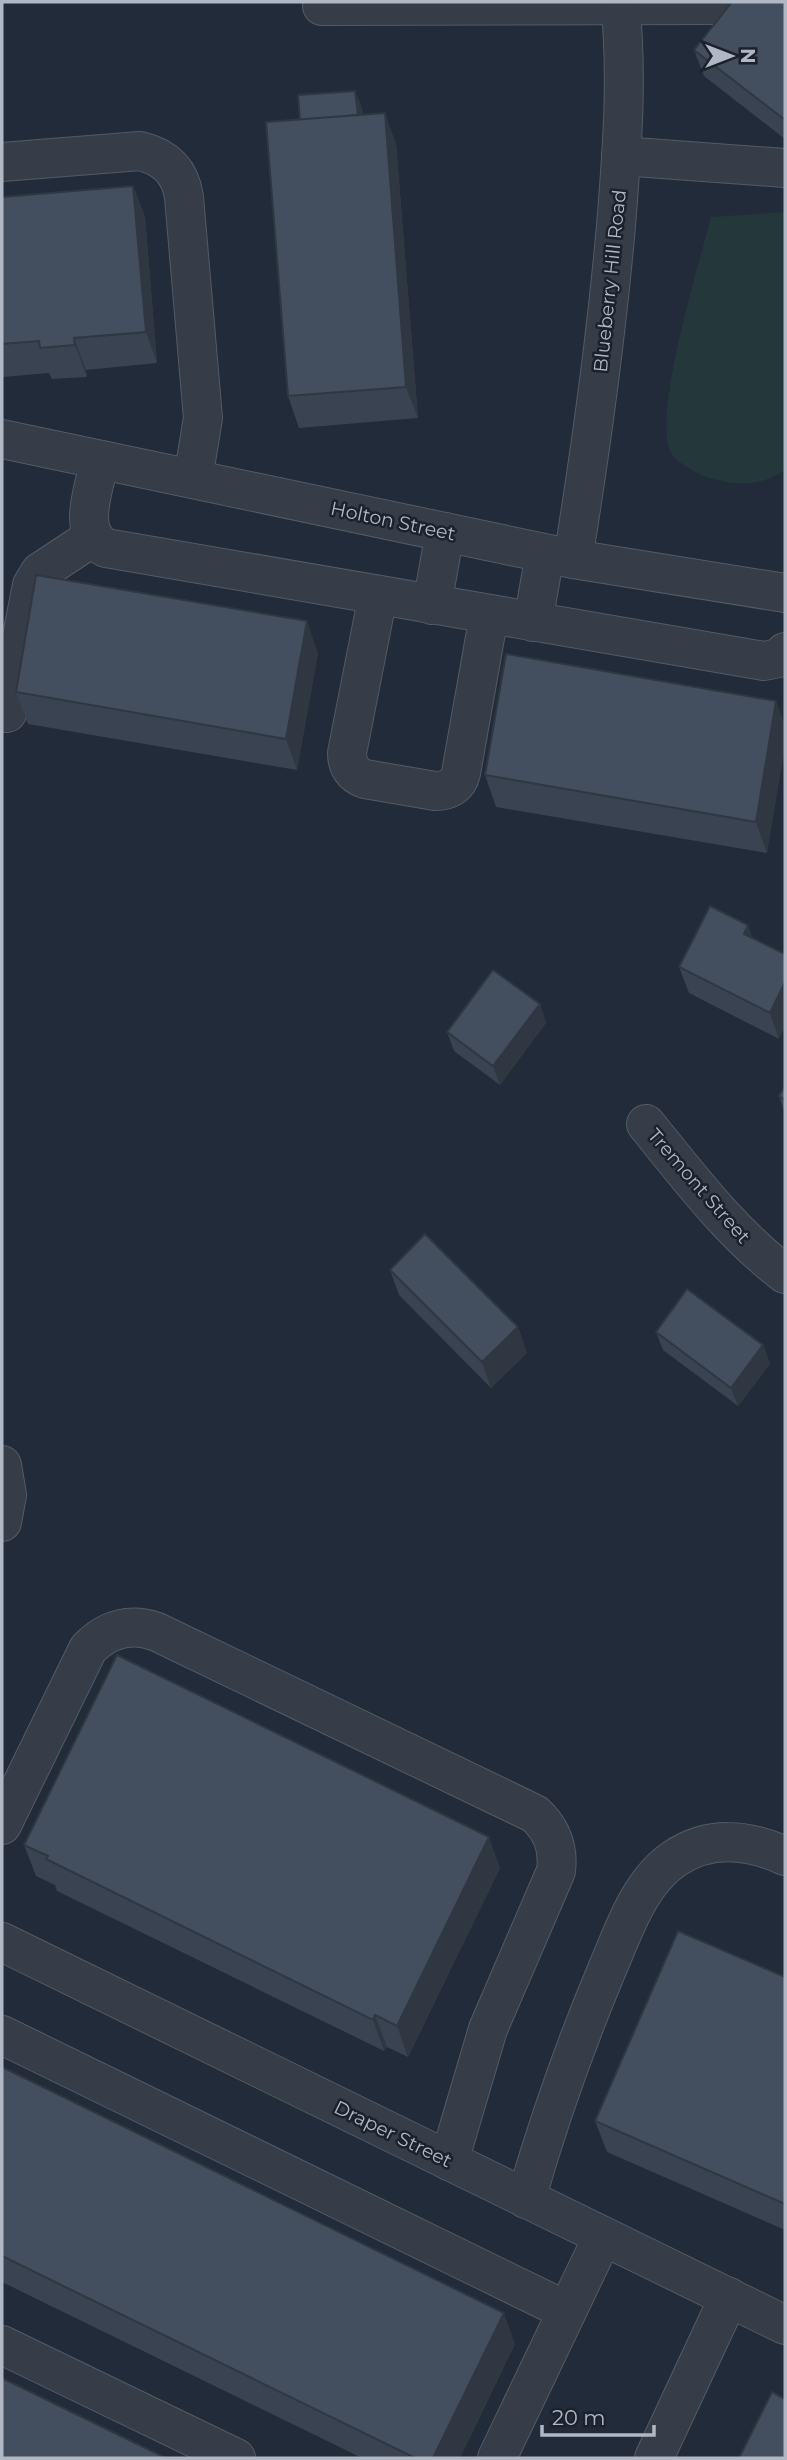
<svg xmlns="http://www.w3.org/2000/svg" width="787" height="2460" viewBox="0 0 787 2460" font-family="Montserrat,sans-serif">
<rect width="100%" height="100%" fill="#222b39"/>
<path fill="#24373a" d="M785,212V471C755,487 742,486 709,478C699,475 680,464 673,456C648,426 701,258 711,217Z"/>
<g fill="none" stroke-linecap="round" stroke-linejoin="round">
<g stroke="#535b67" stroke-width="40">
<g id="minor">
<polyline points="322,6 722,5"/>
<polyline points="621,156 785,168"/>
<path d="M2,162L140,151C165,157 180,171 184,197L203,418L193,479"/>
<polyline points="2,439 573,559 785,593"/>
<path d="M100,460C95,486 75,533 106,548L764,661L779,658L785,652"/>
<path d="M573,559C591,448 606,338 616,226C622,151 628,76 620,2"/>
<path d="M378,595L347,753C347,766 353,775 365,779L435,791C448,791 458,786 461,773L489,615"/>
<polyline points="432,605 445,532"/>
<polyline points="533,622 545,554"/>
<polyline points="7,713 32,585 40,572 93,537"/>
<path d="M646,1124C689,1177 730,1232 785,1274"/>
<polyline points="2,1465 7,1495 2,1522"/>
<path d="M2,1825L88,1649C107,1629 131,1622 157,1632L535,1814C552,1830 559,1847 556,1871L488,2029L449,2161"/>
<polyline points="2,1942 785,2325"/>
<polyline points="2,2035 567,2311"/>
<path d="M526,2199C549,2119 576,2043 608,1967C624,1930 639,1883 674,1859C709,1835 748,1839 785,1856"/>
<polyline points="2,2345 236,2458"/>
<polyline points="497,2458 603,2236"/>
<polyline points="654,2458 729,2297"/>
</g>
</g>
<use href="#minor" stroke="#363d49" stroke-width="38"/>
</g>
<g fill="#3a4351">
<polygon points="785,2 785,139 704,76 694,50"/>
<polygon points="355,91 362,109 363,115 396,144 418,418 299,428 288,396 300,120"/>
<polygon points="133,186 145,217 157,363 86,370 87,377 52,379 49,373 3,377 2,374 2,197"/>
<polygon points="318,653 297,770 28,724 16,692"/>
<polygon points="776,701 767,853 496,807 485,775"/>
<polygon points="748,925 779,1039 689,993 679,967"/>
<polygon points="540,1004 546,1023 500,1085 454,1051 447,1032"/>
<polygon points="785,1086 785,1114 779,1096"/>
<polygon points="390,1270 518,1327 527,1353 491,1388 399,1295"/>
<polygon points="656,1332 763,1345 770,1364 738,1406 663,1350"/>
<polygon points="24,1845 500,1868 408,2057 387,2047 384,2051 57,1891 55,1885 36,1876"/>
<polygon points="785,1977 785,2230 607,2152 595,2121"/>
<polygon points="2,2067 515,2344 460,2458 362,2458 2,2282"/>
</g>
<g fill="#2f3742">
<polygon points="355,91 362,109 365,147 359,128"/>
<polygon points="385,113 396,144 418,418 406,387"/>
<polygon points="133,186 145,217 157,363 146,332"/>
<polygon points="74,338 86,370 87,377 75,345"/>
<polygon points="307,621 318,653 297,770 286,739"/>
<polygon points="776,701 785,725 785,748 767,853 756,822"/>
<polygon points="748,925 757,951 744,934"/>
<polygon points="785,982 785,1027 779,1039 770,1013"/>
<polygon points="540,1004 546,1023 500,1085 493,1066"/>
<polygon points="518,1327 527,1353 491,1388 482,1362"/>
<polygon points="763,1345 770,1364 738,1406 731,1388"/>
<polygon points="489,1837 500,1868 408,2057 397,2026"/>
<polygon points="375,2015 387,2047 384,2051 373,2020"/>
<polygon points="504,2313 515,2344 460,2458 433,2458"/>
</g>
<g fill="#434e5e" stroke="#2f3742" stroke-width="2">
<polygon points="732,2 785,2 785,120 694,50"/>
<polygon points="355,91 358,115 300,120 298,95"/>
<polygon points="385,113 406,387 288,396 266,122"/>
<polygon points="133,186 146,332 74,338 75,345 40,348 39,341 2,344 2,197"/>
<polygon points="36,575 307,621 286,739 16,692"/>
<polygon points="506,654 776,701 756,822 485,775"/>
<polygon points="710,906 748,925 744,934 785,954 785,982 770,1013 679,967"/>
<polygon points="493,970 540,1004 493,1066 447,1032"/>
<polygon points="785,1086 785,1100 779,1096"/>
<polygon points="425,1234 518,1327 482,1362 390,1270"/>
<polygon points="687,1289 763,1345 731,1388 656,1332"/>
<polygon points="117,1655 489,1837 397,2026 375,2015 373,2020 46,1859 48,1856 24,1845"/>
<polygon points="678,1931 785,1977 785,2204 595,2121"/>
<polygon points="2,2067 504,2313 433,2458 415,2458 2,2256"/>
<polygon points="2,2378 166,2458 2,2458"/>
<polygon points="772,2392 785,2399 785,2458 739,2458"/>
</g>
<g text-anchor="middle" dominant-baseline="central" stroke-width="5" stroke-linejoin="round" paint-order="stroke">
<g font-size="19" fill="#b0b8c6" stroke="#1b222e">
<text transform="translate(610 281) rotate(-84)">Blueberry Hill Road</text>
<text transform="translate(393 521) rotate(12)">Holton Street</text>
<text transform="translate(699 1186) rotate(49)">Tremont Street</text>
<text transform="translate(393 2134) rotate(26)">Draper Street</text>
</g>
</g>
<rect width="787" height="2460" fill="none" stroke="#b0b8c6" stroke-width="7"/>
<g transform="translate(731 56) rotate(90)" stroke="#1b222e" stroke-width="5" paint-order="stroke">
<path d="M0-5L12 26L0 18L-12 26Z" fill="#b0b8c6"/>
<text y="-10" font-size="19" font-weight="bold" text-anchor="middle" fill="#b0b8c6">N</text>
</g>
<path d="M542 2425v10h112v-10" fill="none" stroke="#b0b8c6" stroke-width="3.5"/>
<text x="552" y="2425" font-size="21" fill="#b0b8c6" stroke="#1b222e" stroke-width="5" paint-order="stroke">20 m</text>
</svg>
